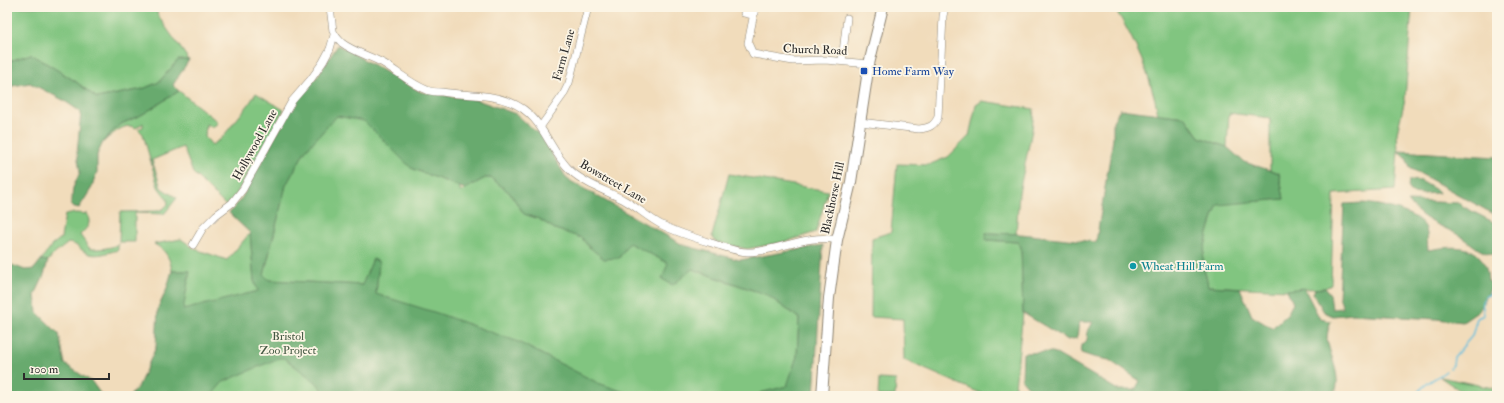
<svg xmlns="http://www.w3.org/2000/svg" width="1504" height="403" viewBox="0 0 1504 403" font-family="'IM FELL Double Pica',serif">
<rect width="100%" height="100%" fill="#fcf5e5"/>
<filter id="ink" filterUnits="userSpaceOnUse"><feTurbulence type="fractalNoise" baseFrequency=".025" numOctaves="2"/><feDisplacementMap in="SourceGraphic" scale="8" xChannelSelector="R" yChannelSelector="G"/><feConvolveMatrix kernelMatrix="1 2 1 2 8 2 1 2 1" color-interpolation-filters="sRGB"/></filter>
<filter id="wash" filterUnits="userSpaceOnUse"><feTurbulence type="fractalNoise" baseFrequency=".012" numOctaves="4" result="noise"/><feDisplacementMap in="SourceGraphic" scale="16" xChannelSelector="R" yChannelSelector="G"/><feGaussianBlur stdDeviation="0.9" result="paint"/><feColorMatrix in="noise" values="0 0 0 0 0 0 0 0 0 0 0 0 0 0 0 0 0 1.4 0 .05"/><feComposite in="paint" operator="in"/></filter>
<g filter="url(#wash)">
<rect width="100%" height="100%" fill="#f1dcbb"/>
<g fill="#81c580" stroke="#567856">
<polygon points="7,7 156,7 158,16 189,60 178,60 159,82 143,89 97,98 75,81 31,54 7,62"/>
<path d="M1114,7H1412L1405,99L1397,133L1398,151L1395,190L1334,194L1331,285L1325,288L1287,290L1208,286C1207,278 1203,269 1203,262C1203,248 1212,217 1218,204L1284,199L1279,173L1270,170V118L1229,113L1227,147L1199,137L1185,117L1158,114C1151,76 1135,40 1114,7Z"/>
<path d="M179,91L218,122L213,128L206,124L205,137L212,145L221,139L249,104L256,93L284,110L236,195L226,206L193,173L183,147L152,160L161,188L177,198L164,214L135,213V242H119L120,212L157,211L163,209L168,204L167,199L158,187L143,134L138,129L143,127V123L136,128C124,121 111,136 102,143L119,125L143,114Z"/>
<polygon points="982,101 1034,109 1032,130 1019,193 1016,234 986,233 987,240 1017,242 1021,247 1023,313 1014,396 987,396 904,360 903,319 871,317 872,238 891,232 897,164 928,165 948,157 969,136 976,105"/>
<path d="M336,116L364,120L411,168L460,187V192L485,178H491L510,193L524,214L539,219L555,229L582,238L588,246L619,258L629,242L668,263L692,269L767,295L799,318L797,357L788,386L760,393L759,396H172L182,311L190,271H172C170,258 166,250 154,244L181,239L195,249L227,260L250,233L254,281L376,294L379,262L373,259L363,285L269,280L264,275L286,185L305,151Z"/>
<polygon points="729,174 828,191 816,232 788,241 747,249 716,242 712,236"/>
<path d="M77,213L87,214C92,225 87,227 80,235L90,249C99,249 110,249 118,244V250C106,253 93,259 82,250C77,246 76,244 68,243L52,256L48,261L41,260L52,245L61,238L65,214Z"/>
<polygon points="1440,377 1497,389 1497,396 1468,396"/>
<polygon points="879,379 896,380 895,396 878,396"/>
</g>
<g fill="#68aa6e" stroke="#4a6a4c">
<polygon points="338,45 421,92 477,100 516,114 542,137 567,179 683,245 740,260 823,245 814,396 759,396 760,393 787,386 797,356 799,318 767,295 692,269 673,285 662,279 668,263 629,243 619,258 604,259 588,246 582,238 555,229 539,219 524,214 510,193 491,178 485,178 465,189 411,168 364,121 337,116 305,151 286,185 264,275 269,280 362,285 373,259 379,262 376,294 437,313 516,341 598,383 636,396 326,396 317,383 284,358 279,358 223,382 211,396 130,396 139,385 156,347 158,308 166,291 172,271 190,271 183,310 258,291 254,281 250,233 229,213 241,199 293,105 318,75"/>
<polygon points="31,54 75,81 97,98 143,89 159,82 178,60 189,60 173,85 179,91 143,114 119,125 104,140 97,155 97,172 91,189 79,208 71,206 73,188 80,172 77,153 81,112 63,100 30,83 7,87 7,62"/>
<path d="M1120,109L1185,117L1199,137L1227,147L1244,162L1279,173L1284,199L1218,205C1212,217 1203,248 1203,262C1203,269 1207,278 1208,286L1240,288L1252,316L1272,328L1287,315L1293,303L1287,290L1304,288L1320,319L1331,321C1329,326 1327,333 1327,339C1330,357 1344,380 1333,396H1036L1022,380L1023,353L1053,352L1118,390H1135L1140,381L1109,360L1093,357L1081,353L1082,345L1087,340L1088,331L1093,322H1079L1077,338L1068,340L1023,313L1021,247L1017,242L986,240V233L1020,234L1096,242L1113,139V121Z"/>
<polygon points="1398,151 1497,157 1497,216 1410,168 1406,158"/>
<polygon points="1409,180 1421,181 1438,191 1439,193 1421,194 1412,193 1408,187"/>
<path d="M1408,201L1460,203L1464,207L1497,224V255C1481,254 1475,246 1462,237C1442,225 1423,222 1408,201Z"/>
<path d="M1344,204C1353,204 1363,202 1372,204C1387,206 1421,214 1426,229C1428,235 1427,244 1428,250C1457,245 1486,243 1488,281L1493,284L1479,311L1463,322L1436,319L1353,314L1333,316L1324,312L1313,293L1315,289L1325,288L1330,294L1332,309L1343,308L1339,297Z"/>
<polygon points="41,260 48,261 43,278 35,295 37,312 59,334 65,364 92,382 102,396 7,396 7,263 25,270 34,269"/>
</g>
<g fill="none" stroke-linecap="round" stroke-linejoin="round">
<g stroke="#60c0df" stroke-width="1.5">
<polyline points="1450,368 1453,365 1454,357 1472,336 1477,318 1484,315 1482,302 1486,296 1497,291"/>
<path d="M1415,396C1423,384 1434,380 1446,371"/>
</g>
</g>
</g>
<g filter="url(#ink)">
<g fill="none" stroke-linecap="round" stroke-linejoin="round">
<g stroke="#8e8473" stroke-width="8">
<g id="street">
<path d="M330,7L333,31C335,36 339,40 342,43C354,52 370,56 383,63C398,72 411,84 427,90C431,92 437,92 442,92C465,96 488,93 510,102C544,115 547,149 571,171C585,184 607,191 624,200C637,207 648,218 662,225C680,234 702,240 721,246C730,249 739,252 748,252C778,252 807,233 837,240"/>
<polyline points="755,8 748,43 753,54 793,61 825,60 869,64"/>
<polyline points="744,13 753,15"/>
<polyline points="842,61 847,18"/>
<path d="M860,122L919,129C929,128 934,126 938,117L943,16L945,7"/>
<polyline points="541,126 563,95 569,83 588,7"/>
<polyline points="193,245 203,228 216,215 232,203 243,189 292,101 311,79 323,62 330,49 334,35"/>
</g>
</g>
<g stroke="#8e8473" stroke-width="12">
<polyline id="secondary" points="822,396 829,298 837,240 851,182 869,64 883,7"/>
</g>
<use href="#street" stroke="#fff" stroke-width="7"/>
<use href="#secondary" stroke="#fff" stroke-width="10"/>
</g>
</g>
<rect fill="#1a4fb4" stroke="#fcf5e5" stroke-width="1.5" x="860" y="67" width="8" height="8" rx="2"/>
<circle fill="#0f9aa8" stroke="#fcf5e5" stroke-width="1.5" cx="1133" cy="266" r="4"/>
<g text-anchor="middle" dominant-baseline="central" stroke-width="3.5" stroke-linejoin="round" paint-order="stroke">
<g font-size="12" fill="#2b2b2b" stroke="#fcf5e5">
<text transform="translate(815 50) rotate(2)">Church Road</text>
<text transform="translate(564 55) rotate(-74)">Farm Lane</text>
<text transform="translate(255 145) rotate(-61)">Hollywood Lane</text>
<text transform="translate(613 182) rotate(30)">Bowstreet Lane</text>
<text transform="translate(833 198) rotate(-78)">Blackhorse Hill</text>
</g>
<g font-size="12" fill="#164399" stroke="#fcf5e5" text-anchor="start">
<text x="872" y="71">Home Farm Way</text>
</g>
<g font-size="12" fill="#0d838f" stroke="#fcf5e5" text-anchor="start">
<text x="1141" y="266">Wheat Hill Farm</text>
</g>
<g font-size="12" fill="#455944" stroke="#fcf5e5">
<text x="288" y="336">Bristol<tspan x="288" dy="14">Zoo Project</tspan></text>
</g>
</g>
<rect width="1504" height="403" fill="none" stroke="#fcf5e5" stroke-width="24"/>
<path d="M24 373v6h85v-6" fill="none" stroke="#2b2b2b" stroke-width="2"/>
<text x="30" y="373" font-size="12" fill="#2b2b2b" stroke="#fcf5e5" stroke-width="3" paint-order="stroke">100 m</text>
</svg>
